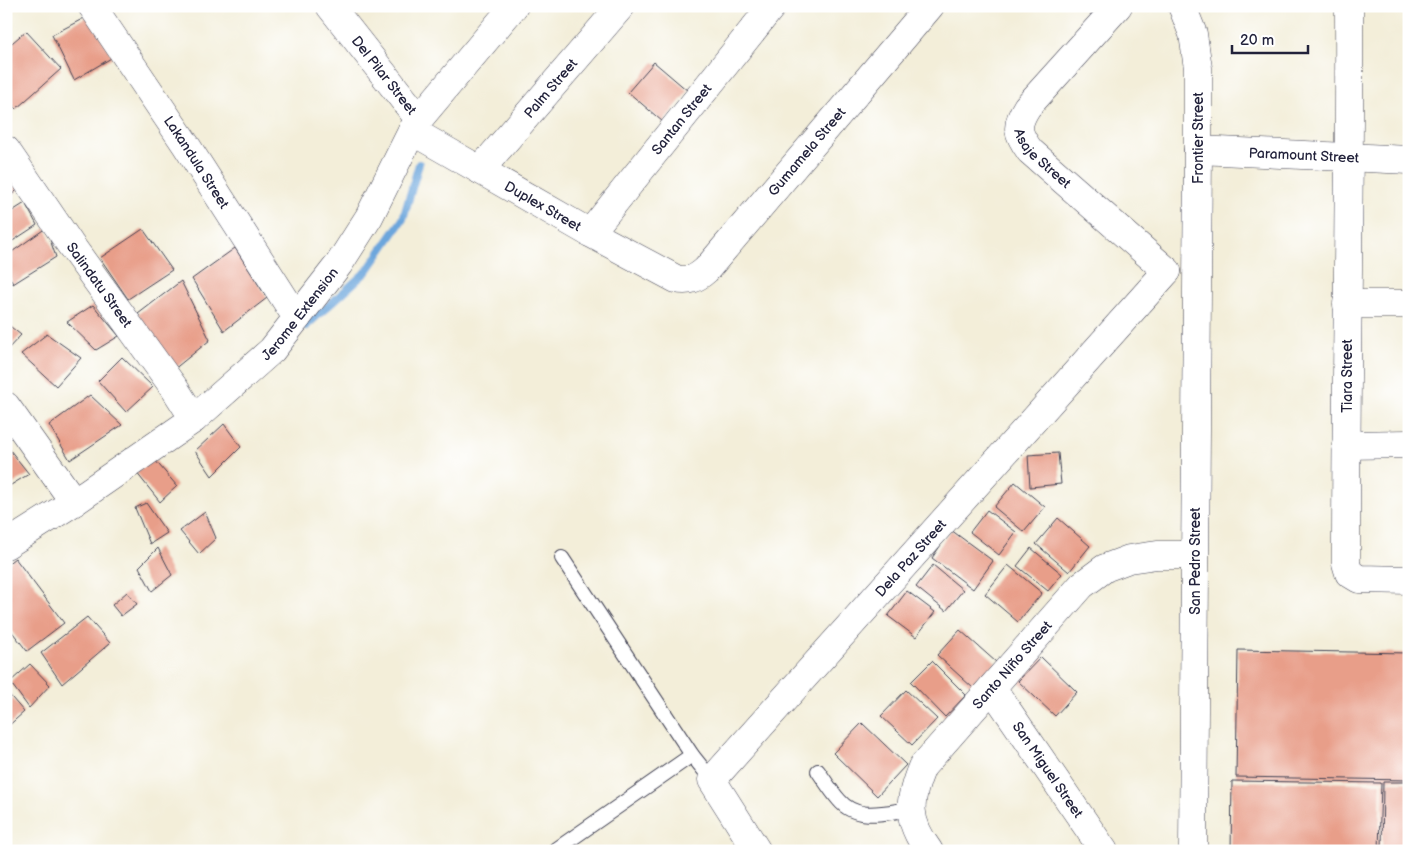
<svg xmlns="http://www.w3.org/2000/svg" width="1415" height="857" viewBox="0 0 1415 857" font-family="'Balsamiq Sans',sans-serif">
<rect width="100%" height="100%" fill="#fff"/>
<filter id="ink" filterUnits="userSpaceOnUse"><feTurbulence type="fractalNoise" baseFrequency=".02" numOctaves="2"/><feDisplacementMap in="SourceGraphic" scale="10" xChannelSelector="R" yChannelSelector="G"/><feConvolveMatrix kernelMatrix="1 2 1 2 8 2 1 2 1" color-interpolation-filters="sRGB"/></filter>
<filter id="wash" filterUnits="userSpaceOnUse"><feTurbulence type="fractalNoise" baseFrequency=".0096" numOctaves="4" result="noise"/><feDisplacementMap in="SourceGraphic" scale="20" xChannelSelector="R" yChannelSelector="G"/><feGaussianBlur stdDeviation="1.12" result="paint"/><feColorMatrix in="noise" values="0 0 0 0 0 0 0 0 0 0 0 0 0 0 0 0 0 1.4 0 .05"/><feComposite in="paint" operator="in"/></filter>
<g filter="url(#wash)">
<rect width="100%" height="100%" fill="#f3eed9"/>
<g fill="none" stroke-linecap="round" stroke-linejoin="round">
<polyline stroke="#6ca6dc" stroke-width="8" points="306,326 367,271 403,219 419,164"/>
</g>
<g id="blocks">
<g fill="#e89e89">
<polygon points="88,16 113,57 74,80 52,35"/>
<polygon points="26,31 61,69 16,109 6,96 6,48"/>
<polygon points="654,62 688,91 663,122 628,92"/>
<polygon points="6,172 18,189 6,201"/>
<polygon points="25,203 37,225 8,244 6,243 6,215"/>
<polygon points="46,228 56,257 13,284 6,270 6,256"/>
<polygon points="143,229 172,270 128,299 100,258"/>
<polygon points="235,248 267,298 224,331 192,279"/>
<polygon points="181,281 210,340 173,370 138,314"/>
<polygon points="93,305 119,336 96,350 67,322"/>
<polygon points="6,323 21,335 6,351"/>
<polygon points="47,334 81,358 56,386 21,354"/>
<polygon points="122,357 153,387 126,412 98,381"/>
<polygon points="90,395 122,425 70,460 49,425"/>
<polygon points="224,424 241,447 212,476 195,451"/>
<polygon points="6,445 29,474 6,488"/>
<polygon points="1058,453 1061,484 1030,487 1028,455"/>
<polygon points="154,459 177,486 160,502 136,472"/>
<polygon points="1015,482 1045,507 1024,532 994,507"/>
<polygon points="146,503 167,533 150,544 135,508"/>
<polygon points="987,510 1016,532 999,555 970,532"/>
<polygon points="205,512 216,538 199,554 180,531"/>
<polygon points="1058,518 1090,546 1069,572 1036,544"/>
<polygon points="951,530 993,561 973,589 932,558"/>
<polygon points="158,548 172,575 152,591 139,567"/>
<polygon points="1031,548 1062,574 1048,591 1017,566"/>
<polygon points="15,558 64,623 27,651 6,624 6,565"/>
<polygon points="933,565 963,590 946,611 916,587"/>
<polygon points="1008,565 1042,593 1018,622 985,594"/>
<polygon points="907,591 935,612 916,637 888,616"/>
<polygon points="127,592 137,604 121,616 112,605"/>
<polygon points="87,617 110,643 62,684 41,653"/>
<polygon points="960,630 996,662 973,688 937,655"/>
<polygon points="1238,650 1409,653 1409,780 1236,777"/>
<polygon points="1041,657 1077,692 1055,716 1018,681"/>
<polygon points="932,661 966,695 945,717 911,682"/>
<polygon points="30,664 50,685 29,708 10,682"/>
<polygon points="906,690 937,719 912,745 881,716"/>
<polygon points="6,691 24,712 6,728"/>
<polygon points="862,723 906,765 877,796 833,753"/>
<polygon points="1232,781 1381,783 1379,851 1231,851"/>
<polygon points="1383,782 1409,782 1409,851 1382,851"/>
</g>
</g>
</g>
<g filter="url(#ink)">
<use href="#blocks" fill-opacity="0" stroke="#414153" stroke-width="1"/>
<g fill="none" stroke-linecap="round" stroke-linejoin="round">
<g stroke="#414153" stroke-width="16">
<g id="service">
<polyline points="562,558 692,755 712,780"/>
<path d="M818,771C825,781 831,791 839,800C857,822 886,812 911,809"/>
<polyline points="554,851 692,755"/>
</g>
</g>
<g stroke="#414153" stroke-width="29">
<g id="minor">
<path id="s1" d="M92,6L186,145L297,318"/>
<path id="s2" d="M330,6L419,119"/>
<path id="s3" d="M1118,6L1027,107C1015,126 1017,133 1030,151L1167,271"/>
<polyline points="1182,6 1193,34 1198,68 1198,150 1193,851"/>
<path d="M1349,6C1350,192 1346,377 1346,563L1349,573L1359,579L1409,580"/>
<path id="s4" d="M412,131L590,233L676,279C688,282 696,279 706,270L930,6"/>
<path id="s5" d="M6,150L70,244L175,389L194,419"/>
<path id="s6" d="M1198,150L1409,160"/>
<path id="s7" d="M480,170L621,6"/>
<path id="s8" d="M590,233L772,6"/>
<polyline points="1347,304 1409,304"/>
<polyline points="6,406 74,502"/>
<polyline points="1346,445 1409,444"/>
<path id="s9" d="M6,545L74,502L194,419L272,350L339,264L369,217L412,131L419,119L514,6"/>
<path id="s10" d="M992,688L1104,851"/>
<path id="s11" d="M757,851L712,780L1167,271"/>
<path id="s12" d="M929,851C906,820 908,801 922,767L1082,585L1105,568L1129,559L1157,555H1194"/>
</g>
</g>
<use href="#service" stroke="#fff" stroke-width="14"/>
<use href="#minor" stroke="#fff" stroke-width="28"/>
</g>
</g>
<g text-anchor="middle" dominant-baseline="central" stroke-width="4.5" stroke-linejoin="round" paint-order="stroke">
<g font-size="14" fill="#22223b" stroke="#fff">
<text stroke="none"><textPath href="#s2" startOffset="88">Del Pilar Street</textPath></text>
<text stroke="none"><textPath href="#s7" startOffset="108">Palm Street</textPath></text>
<text stroke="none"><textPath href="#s8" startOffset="146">Santan Street</textPath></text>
<text transform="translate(1198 138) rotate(-90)">Frontier Street</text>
<text stroke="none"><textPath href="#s4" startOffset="491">Gumamela Street</textPath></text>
<text stroke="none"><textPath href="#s6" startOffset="106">Paramount Street</textPath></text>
<text stroke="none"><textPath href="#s3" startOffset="198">Asaje Street</textPath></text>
<text stroke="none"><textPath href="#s1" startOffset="188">Lakandula Street</textPath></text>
<text stroke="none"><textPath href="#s4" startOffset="151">Duplex Street</textPath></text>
<text stroke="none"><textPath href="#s5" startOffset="164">Salindatu Street</textPath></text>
<text stroke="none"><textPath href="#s9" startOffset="376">Jerome Extension</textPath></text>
<text transform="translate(1347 376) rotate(-90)">Tiara Street</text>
<text stroke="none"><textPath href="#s11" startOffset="382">Dela Paz Street</textPath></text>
<text transform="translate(1195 561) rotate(-90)">San Pedro Street</text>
<text stroke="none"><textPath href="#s12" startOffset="226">Santo Niño Street</textPath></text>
<text stroke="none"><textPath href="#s10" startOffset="99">San Miguel Street</textPath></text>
</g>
</g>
<rect width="1415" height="857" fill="none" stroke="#fff" stroke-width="25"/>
<path d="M1232 45v8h76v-8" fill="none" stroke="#22223b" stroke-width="2.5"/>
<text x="1240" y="45" font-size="15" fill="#22223b" stroke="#ffffff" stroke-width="4" paint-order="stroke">20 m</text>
</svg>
